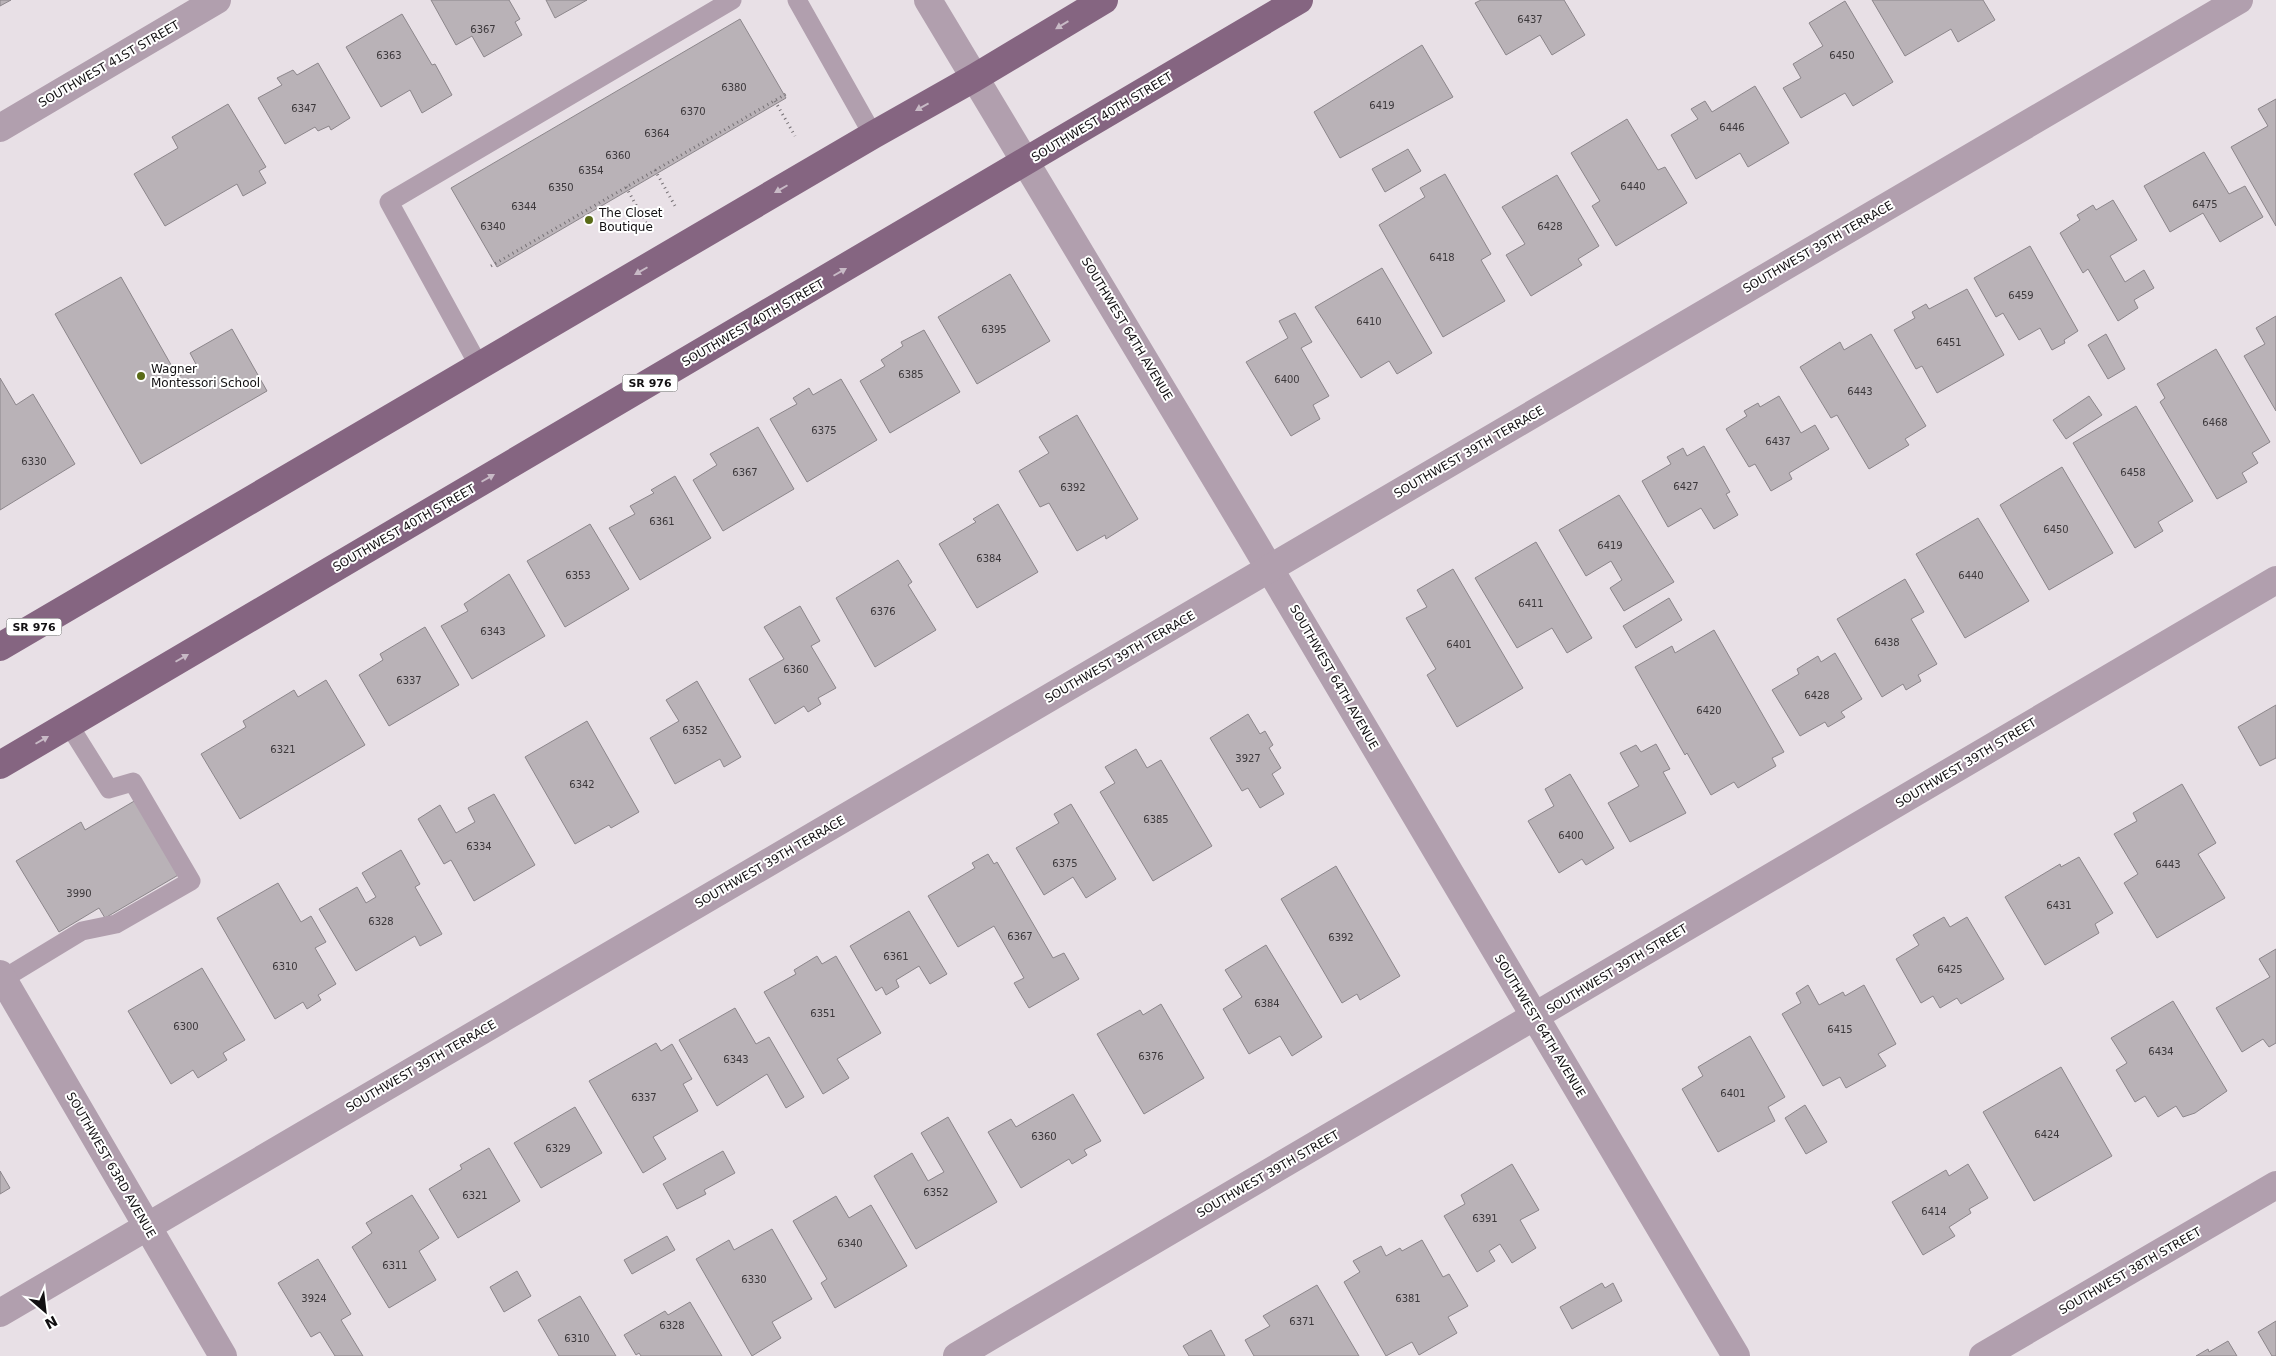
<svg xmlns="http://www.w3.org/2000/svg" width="2276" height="1356" viewBox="0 0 2276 1356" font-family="'DejaVu Sans',sans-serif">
<rect width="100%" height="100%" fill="#e8e0e6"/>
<g fill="#b9b2b7" stroke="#8c868b">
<polygon points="0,0 11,0 0,6"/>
<polygon points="431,0 509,0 520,19 515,22 522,35 484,57 472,36 456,45"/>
<polygon points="546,0 587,0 555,18"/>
<polygon points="1481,0 1564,0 1585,35 1552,55 1540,35 1506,55 1475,3"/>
<polygon points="1872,0 1983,0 1995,20 1958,42 1951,29 1905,56"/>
<polygon points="1845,1 1893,82 1853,106 1845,93 1801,118 1783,88 1801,78 1793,64 1823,46 1809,23"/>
<polygon points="402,14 432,65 435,64 452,95 422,113 410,90 381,107 346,47"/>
<polygon points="740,19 786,98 497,267 451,188"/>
<polygon points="1422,45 1453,97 1340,158 1314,112"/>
<polygon points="318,63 350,118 331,130 329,126 318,131 315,127 285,144 258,98 282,85 277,78 293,70 297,75"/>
<polygon points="1755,86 1789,143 1748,167 1740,153 1696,179 1671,135 1698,119 1691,109 1705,101 1712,112"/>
<polygon points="2276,99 2276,226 2231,147 2268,126 2258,109"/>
<polygon points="228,104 266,167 259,171 266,183 243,196 237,184 165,226 134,174 178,148 172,137"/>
<polygon points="1627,119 1658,170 1665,167 1687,203 1616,246 1592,206 1600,201 1571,153"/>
<polygon points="1408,149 1421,171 1385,192 1372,169"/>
<polygon points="2204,152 2229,194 2245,186 2263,217 2220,242 2203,213 2170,232 2144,186"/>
<polygon points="1445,174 1491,254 1481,260 1505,301 1443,337 1379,225 1425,197 1420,188"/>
<polygon points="1557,175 1599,246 1578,259 1582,265 1531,296 1506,255 1525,244 1502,207"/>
<polygon points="2113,200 2137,240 2110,256 2125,282 2144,270 2154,288 2134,300 2138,308 2118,321 2088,269 2083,273 2060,233 2080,220 2077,215 2093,205 2096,210"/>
<polygon points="2030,246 2078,331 2064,340 2065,343 2052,350 2040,328 2019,340 2003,313 1996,317 1974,278"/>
<polygon points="1382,268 1432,353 1397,374 1389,361 1361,378 1315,307"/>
<polygon points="1010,274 1050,341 977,384 938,317"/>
<polygon points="121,277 178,377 197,366 190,353 232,329 267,391 141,464 55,314"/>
<polygon points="1967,289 2004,355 1937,393 1922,366 1916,369 1894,330 1915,318 1912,312 1926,304 1929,309"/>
<polygon points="1295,313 1312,342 1301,348 1329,396 1313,405 1320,419 1291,436 1246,362 1288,338 1279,321"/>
<polygon points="2276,316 2276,411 2244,356 2265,344 2256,328"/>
<polygon points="924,330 960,392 890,433 860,381 885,366 881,360 903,346 901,342"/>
<polygon points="1871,334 1926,426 1905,439 1909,445 1869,469 1837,415 1831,418 1800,367 1840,342 1844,350"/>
<polygon points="2106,334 2125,369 2108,379 2088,345"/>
<polygon points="2216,349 2270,442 2252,453 2258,463 2242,473 2247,482 2217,499 2160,402 2165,398 2157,384"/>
<polygon points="0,378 16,405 33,394 75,464 0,510"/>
<polygon points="841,379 877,440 807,482 770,419 797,404 793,398 809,388 813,395"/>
<polygon points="1779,396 1801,433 1815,425 1829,449 1789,473 1792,479 1771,491 1755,464 1749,467 1726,429 1747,416 1744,411 1758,403 1760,407"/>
<polygon points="2089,396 2102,415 2066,439 2053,420"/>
<polygon points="2136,406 2193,501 2158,522 2163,531 2135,548 2073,443"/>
<polygon points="1077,415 1138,519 1106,539 1105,535 1077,551 1049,503 1040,507 1019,471 1049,453 1039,437"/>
<polygon points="758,427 794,489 723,531 693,480 717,465 710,454"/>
<polygon points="1704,446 1730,492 1726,494 1738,515 1714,529 1701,508 1668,527 1642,481 1671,464 1667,457 1683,448 1687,456"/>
<polygon points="2062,467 2113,553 2049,590 2000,505"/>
<polygon points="675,476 711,538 640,580 609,528 635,514 630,506 654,493 651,490"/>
<polygon points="1619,495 1674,582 1624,611 1610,588 1622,580 1611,561 1586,576 1559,530"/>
<polygon points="998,504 1038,572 977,608 939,544 976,522 973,519"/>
<polygon points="1978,518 2029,601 1965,638 1916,554"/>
<polygon points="590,524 629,589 565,627 527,561"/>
<polygon points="1536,542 1592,638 1567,653 1552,628 1517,648 1475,578"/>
<polygon points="898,560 912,582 908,585 936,630 875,667 836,598"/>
<polygon points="1453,569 1523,688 1457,727 1427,675 1436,669 1406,618 1427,607 1417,590"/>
<polygon points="509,574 545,636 472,679 441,626 468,611 464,604"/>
<polygon points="1905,579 1924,612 1911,619 1937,664 1918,675 1921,681 1906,690 1903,684 1882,697 1837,619"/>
<polygon points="1669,598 1682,620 1636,648 1623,626"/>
<polygon points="800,606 820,641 811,646 836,688 818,698 821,704 808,712 804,706 775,724 749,679 784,659 764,627"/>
<polygon points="425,627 459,685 389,726 359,675 383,660 380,654"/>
<polygon points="1714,630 1784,752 1772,758 1776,766 1738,788 1734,782 1711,795 1687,753 1685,755 1635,667 1672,646 1675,653"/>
<polygon points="1835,653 1862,699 1841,712 1845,717 1828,727 1825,722 1800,736 1772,690 1799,674 1797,669 1818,656 1821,662"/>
<polygon points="326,680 365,745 240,819 201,754 246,727 243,721 294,690 298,697"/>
<polygon points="697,681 741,757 724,767 720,759 675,784 650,738 679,721 666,700"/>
<polygon points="2276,705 2276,758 2260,766 2238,727"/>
<polygon points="1248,714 1260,734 1265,731 1273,745 1269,748 1281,768 1272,774 1284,794 1260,808 1248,788 1242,791 1210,738"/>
<polygon points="587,721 639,812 611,828 609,825 575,844 525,757"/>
<polygon points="1656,744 1670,769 1663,772 1686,813 1630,842 1608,803 1639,786 1620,753 1636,745 1641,752"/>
<polygon points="1136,749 1147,768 1161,760 1212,846 1153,881 1100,792 1115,783 1105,767"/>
<polygon points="1570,774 1614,848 1586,865 1582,859 1559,873 1528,821 1554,806 1545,789"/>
<polygon points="2182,784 2216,843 2198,854 2225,898 2157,938 2124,883 2138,874 2114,834 2137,821 2133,813"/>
<polygon points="494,794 535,865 474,901 451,860 444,864 418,819 440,805 456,833 475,822 468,808"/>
<polygon points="136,800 180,874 105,918 99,908 59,932 16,861 81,822 85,830"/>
<polygon points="1071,804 1116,879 1086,898 1073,877 1044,895 1016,848 1059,823 1054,814"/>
<polygon points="401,850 420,884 415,887 442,934 420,946 415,936 356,971 319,909 357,887 366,903 376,897 362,873"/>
<polygon points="988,854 994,864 997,862 1053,958 1064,953 1079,979 1029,1008 1014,983 1024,978 994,926 958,947 928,896 975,868 972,863"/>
<polygon points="2079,857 2113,913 2095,924 2099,933 2045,965 2005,897 2060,864 2061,867"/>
<polygon points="1336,866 1400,976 1360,1000 1357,994 1342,1003 1281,899"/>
<polygon points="278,883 301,922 311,916 326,942 315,948 336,984 318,995 321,1000 307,1009 303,1002 275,1019 217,918"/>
<polygon points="909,911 947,974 930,984 919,966 896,980 899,987 886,995 882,987 876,991 850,946"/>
<polygon points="1944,917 1950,927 1967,917 2004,979 1961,1004 1957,998 1940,1008 1933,996 1921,1003 1896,959 1919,945 1913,935"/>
<polygon points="1266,945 1322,1037 1292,1056 1280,1036 1249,1054 1223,1009 1242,997 1225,970"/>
<polygon points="2276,949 2276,1043 2269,1047 2263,1039 2242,1052 2216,1008 2270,977 2259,959"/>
<polygon points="817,956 822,964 836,956 881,1033 837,1059 849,1078 823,1094 764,992 796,974 794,970"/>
<polygon points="202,968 245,1040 223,1053 227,1060 198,1078 193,1070 171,1084 128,1011"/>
<polygon points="1808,985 1819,1005 1843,992 1845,996 1864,985 1896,1044 1878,1054 1886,1066 1846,1088 1840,1077 1823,1086 1782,1014 1801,1003 1796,993"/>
<polygon points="2173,1001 2227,1091 2195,1113 2183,1117 2176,1106 2158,1117 2145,1096 2135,1102 2116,1070 2127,1063 2111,1038"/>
<polygon points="1161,1004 1204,1078 1144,1114 1097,1034 1140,1010 1143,1015"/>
<polygon points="735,1008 756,1044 769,1037 804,1097 786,1108 767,1074 717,1106 679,1040"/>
<polygon points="1750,1036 1785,1097 1768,1107 1775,1121 1718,1152 1682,1089 1703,1076 1698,1067"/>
<polygon points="656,1043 661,1051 672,1044 692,1079 683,1084 698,1111 653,1137 666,1159 643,1173 589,1081"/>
<polygon points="2061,1067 2112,1156 2034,1201 1983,1112"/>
<polygon points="1073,1094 1101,1141 1084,1150 1087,1155 1072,1164 1069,1159 1021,1188 988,1132 1011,1119 1016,1127"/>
<polygon points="1805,1105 1827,1142 1806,1154 1785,1118"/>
<polygon points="575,1107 602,1153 541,1188 514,1143"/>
<polygon points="948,1117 997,1202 916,1249 874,1176 912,1153 928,1181 944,1172 921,1133"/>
<polygon points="489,1148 520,1201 458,1238 429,1189 462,1169 460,1165"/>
<polygon points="723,1151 735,1173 704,1190 706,1194 677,1209 663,1184"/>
<polygon points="1512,1164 1539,1210 1520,1220 1536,1248 1512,1263 1500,1244 1489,1251 1495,1261 1477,1272 1444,1216 1465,1204 1461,1195"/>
<polygon points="1968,1164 1988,1198 1969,1209 1971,1213 1949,1227 1955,1236 1923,1255 1892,1202 1946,1170 1949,1176"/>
<polygon points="0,1171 10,1188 0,1194"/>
<polygon points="412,1195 439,1238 419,1251 436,1280 389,1308 352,1247 372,1233 366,1223"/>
<polygon points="836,1196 849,1218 871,1205 907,1266 835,1308 821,1283 827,1279 793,1221"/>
<polygon points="772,1229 812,1299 772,1322 781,1338 752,1356 696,1259 729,1240 734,1250"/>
<polygon points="667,1236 675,1250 632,1274 624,1260"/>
<polygon points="1422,1240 1443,1277 1449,1274 1468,1306 1448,1317 1457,1333 1419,1355 1412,1342 1386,1356 1344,1282 1360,1272 1353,1261 1381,1246 1386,1256 1400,1248 1402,1251"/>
<polygon points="318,1259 351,1314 341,1320 363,1356 335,1356 320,1332 311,1337 278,1283"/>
<polygon points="517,1271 531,1296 504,1312 490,1287"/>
<polygon points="1602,1283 1605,1288 1613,1283 1622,1301 1572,1329 1560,1307"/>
<polygon points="1317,1285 1359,1356 1254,1356 1245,1340 1270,1326 1263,1316"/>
<polygon points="580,1296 616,1356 559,1356 538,1320"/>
<polygon points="690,1302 722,1356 641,1356 639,1353 636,1355 624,1335 665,1311 668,1315"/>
<polygon points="2276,1321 2276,1356 2272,1356 2258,1332"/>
<polygon points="1211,1330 1225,1356 1189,1356 1183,1346"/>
<polygon points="2228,1341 2237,1356 2196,1356 2208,1349 2209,1352"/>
</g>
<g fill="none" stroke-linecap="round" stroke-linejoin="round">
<g stroke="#746f73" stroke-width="3" stroke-dasharray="1 4" stroke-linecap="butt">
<polyline points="775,101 795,136"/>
<polyline points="655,170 675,206"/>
<polyline points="626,187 646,223"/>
<polyline points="491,266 786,94"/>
</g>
<g stroke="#b19fae" stroke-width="19">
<polyline points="797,0 873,135"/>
<polyline points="479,366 389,202 732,0"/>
<polyline points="3,979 82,931 116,924 191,881 133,782 109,789 69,725"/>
</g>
<g stroke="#b19fae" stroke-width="28">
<polyline points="928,0 1249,534 1736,1356"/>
<polyline points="0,128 217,0"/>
<polyline points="0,974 223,1356"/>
<polyline points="0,1313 2239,0"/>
<polyline points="957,1356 2276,580"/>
<polyline points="1983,1356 2276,1185"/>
</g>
<g stroke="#856581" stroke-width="28">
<polyline points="0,647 873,135 974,78 1104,0"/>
<polyline points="0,765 1299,0"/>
</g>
</g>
<defs><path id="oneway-solid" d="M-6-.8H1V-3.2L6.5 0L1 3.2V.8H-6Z" transform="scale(1.25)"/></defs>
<g fill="#c8bac6">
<use href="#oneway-solid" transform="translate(1062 25) rotate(149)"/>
<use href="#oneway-solid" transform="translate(922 107) rotate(151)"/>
<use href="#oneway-solid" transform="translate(781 189) rotate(150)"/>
<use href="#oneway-solid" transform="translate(641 271) rotate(150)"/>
<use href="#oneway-solid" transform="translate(840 272) rotate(-30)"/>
<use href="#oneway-solid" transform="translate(488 478) rotate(-30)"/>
<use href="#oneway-solid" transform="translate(182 658) rotate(-30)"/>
<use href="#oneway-solid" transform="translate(42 740) rotate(-30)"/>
</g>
<g fill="#596b17" stroke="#fff" stroke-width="2">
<circle cx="589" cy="220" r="5"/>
<circle cx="141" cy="376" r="5"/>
</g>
<g text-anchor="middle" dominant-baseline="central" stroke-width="4" stroke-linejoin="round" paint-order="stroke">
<g font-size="10" fill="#3c383b">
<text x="1530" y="19">6437</text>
<text x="483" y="29">6367</text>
<text x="389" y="55">6363</text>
<text x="1842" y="55">6450</text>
<text x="734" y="87">6380</text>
<text x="1382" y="105">6419</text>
<text x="304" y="108">6347</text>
<text x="693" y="111">6370</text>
<text x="1732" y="127">6446</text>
<text x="657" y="133">6364</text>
<text x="618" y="155">6360</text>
<text x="591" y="170">6354</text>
<text x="1633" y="186">6440</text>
<text x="561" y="187">6350</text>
<text x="2205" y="204">6475</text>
<text x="524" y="206">6344</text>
<text x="493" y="226">6340</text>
<text x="1550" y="226">6428</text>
<text x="1442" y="257">6418</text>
<text x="2021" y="295">6459</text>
<text x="1369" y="321">6410</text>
<text x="994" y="329">6395</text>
<text x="1949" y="342">6451</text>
<text x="911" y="374">6385</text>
<text x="1287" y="379">6400</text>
<text x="1860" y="391">6443</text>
<text x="2215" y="422">6468</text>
<text x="824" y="430">6375</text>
<text x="1778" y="441">6437</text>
<text x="34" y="461">6330</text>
<text x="745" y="472">6367</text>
<text x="2133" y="472">6458</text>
<text x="1686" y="486">6427</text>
<text x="1073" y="487">6392</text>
<text x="662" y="521">6361</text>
<text x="2056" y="529">6450</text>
<text x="1610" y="545">6419</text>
<text x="989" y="558">6384</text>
<text x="578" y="575">6353</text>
<text x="1971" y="575">6440</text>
<text x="1531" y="603">6411</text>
<text x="883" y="611">6376</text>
<text x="493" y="631">6343</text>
<text x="1887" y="642">6438</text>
<text x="1459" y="644">6401</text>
<text x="796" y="669">6360</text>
<text x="409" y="680">6337</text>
<text x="1817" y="695">6428</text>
<text x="1709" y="710">6420</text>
<text x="695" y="730">6352</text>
<text x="283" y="749">6321</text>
<text x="1248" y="758">3927</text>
<text x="582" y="784">6342</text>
<text x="1156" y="819">6385</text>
<text x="1571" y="835">6400</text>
<text x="479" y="846">6334</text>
<text x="1065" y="863">6375</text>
<text x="2168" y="864">6443</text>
<text x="79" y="893">3990</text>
<text x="2059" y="905">6431</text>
<text x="381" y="921">6328</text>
<text x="1020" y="936">6367</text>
<text x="1341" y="937">6392</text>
<text x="896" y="956">6361</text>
<text x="285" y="966">6310</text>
<text x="1950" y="969">6425</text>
<text x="1267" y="1003">6384</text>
<text x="823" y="1013">6351</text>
<text x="186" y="1026">6300</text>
<text x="1840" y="1029">6415</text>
<text x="2161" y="1051">6434</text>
<text x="1151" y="1056">6376</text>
<text x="736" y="1059">6343</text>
<text x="1733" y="1093">6401</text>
<text x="644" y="1097">6337</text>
<text x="2047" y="1134">6424</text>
<text x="1044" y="1136">6360</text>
<text x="558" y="1148">6329</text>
<text x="936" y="1192">6352</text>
<text x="475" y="1195">6321</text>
<text x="1934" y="1211">6414</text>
<text x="1485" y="1218">6391</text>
<text x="850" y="1243">6340</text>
<text x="395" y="1265">6311</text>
<text x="754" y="1279">6330</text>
<text x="314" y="1298">3924</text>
<text x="1408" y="1298">6381</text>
<text x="1302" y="1321">6371</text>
<text x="672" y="1325">6328</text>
<text x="577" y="1338">6310</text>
</g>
<g fill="#fff" stroke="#595859" stroke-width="1">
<rect x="622.5" y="374.5" width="55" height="17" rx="4"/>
<rect x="6.5" y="618.5" width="55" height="17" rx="4"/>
</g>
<g font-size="11" font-weight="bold" fill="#121012">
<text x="650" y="383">SR 976</text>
<text x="34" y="627">SR 976</text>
</g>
<g font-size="12" fill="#121012" stroke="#fff">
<text transform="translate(109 64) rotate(-30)">SOUTHWEST 41ST STREET</text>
<text transform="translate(1102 117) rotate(-31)">SOUTHWEST 40TH STREET</text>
<text transform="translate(1818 247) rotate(-30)">SOUTHWEST 39TH TERRACE</text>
<text transform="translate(753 323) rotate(-30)">SOUTHWEST 40TH STREET</text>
<text transform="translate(1127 329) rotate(59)">SOUTHWEST 64TH AVENUE</text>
<text transform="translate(1469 452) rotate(-30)">SOUTHWEST 39TH TERRACE</text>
<text transform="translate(404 528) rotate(-30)">SOUTHWEST 40TH STREET</text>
<text transform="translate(1120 657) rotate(-30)">SOUTHWEST 39TH TERRACE</text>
<text transform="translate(1334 677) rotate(60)">SOUTHWEST 64TH AVENUE</text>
<text transform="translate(1966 763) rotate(-31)">SOUTHWEST 39TH STREET</text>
<text transform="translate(770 862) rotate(-30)">SOUTHWEST 39TH TERRACE</text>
<text transform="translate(1617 969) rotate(-31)">SOUTHWEST 39TH STREET</text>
<text transform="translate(1540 1026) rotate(59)">SOUTHWEST 64TH AVENUE</text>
<text transform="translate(421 1066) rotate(-30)">SOUTHWEST 39TH TERRACE</text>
<text transform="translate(111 1165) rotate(60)">SOUTHWEST 63RD AVENUE</text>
<text transform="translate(1268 1174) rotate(-30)">SOUTHWEST 39TH STREET</text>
<text transform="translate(2130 1271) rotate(-30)">SOUTHWEST 38TH STREET</text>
</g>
<g font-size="12" fill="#121012" stroke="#fff" text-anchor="start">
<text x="599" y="213">The Closet<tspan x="599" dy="14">Boutique</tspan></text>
<text x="151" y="369">Wagner<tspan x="151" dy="14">Montessori School</tspan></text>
</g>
</g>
<g transform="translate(45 1311) rotate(152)" stroke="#ffffff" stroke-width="4" paint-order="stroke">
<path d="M0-4L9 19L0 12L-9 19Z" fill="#121012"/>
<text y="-8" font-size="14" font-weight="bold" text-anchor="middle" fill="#121012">N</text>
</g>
</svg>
